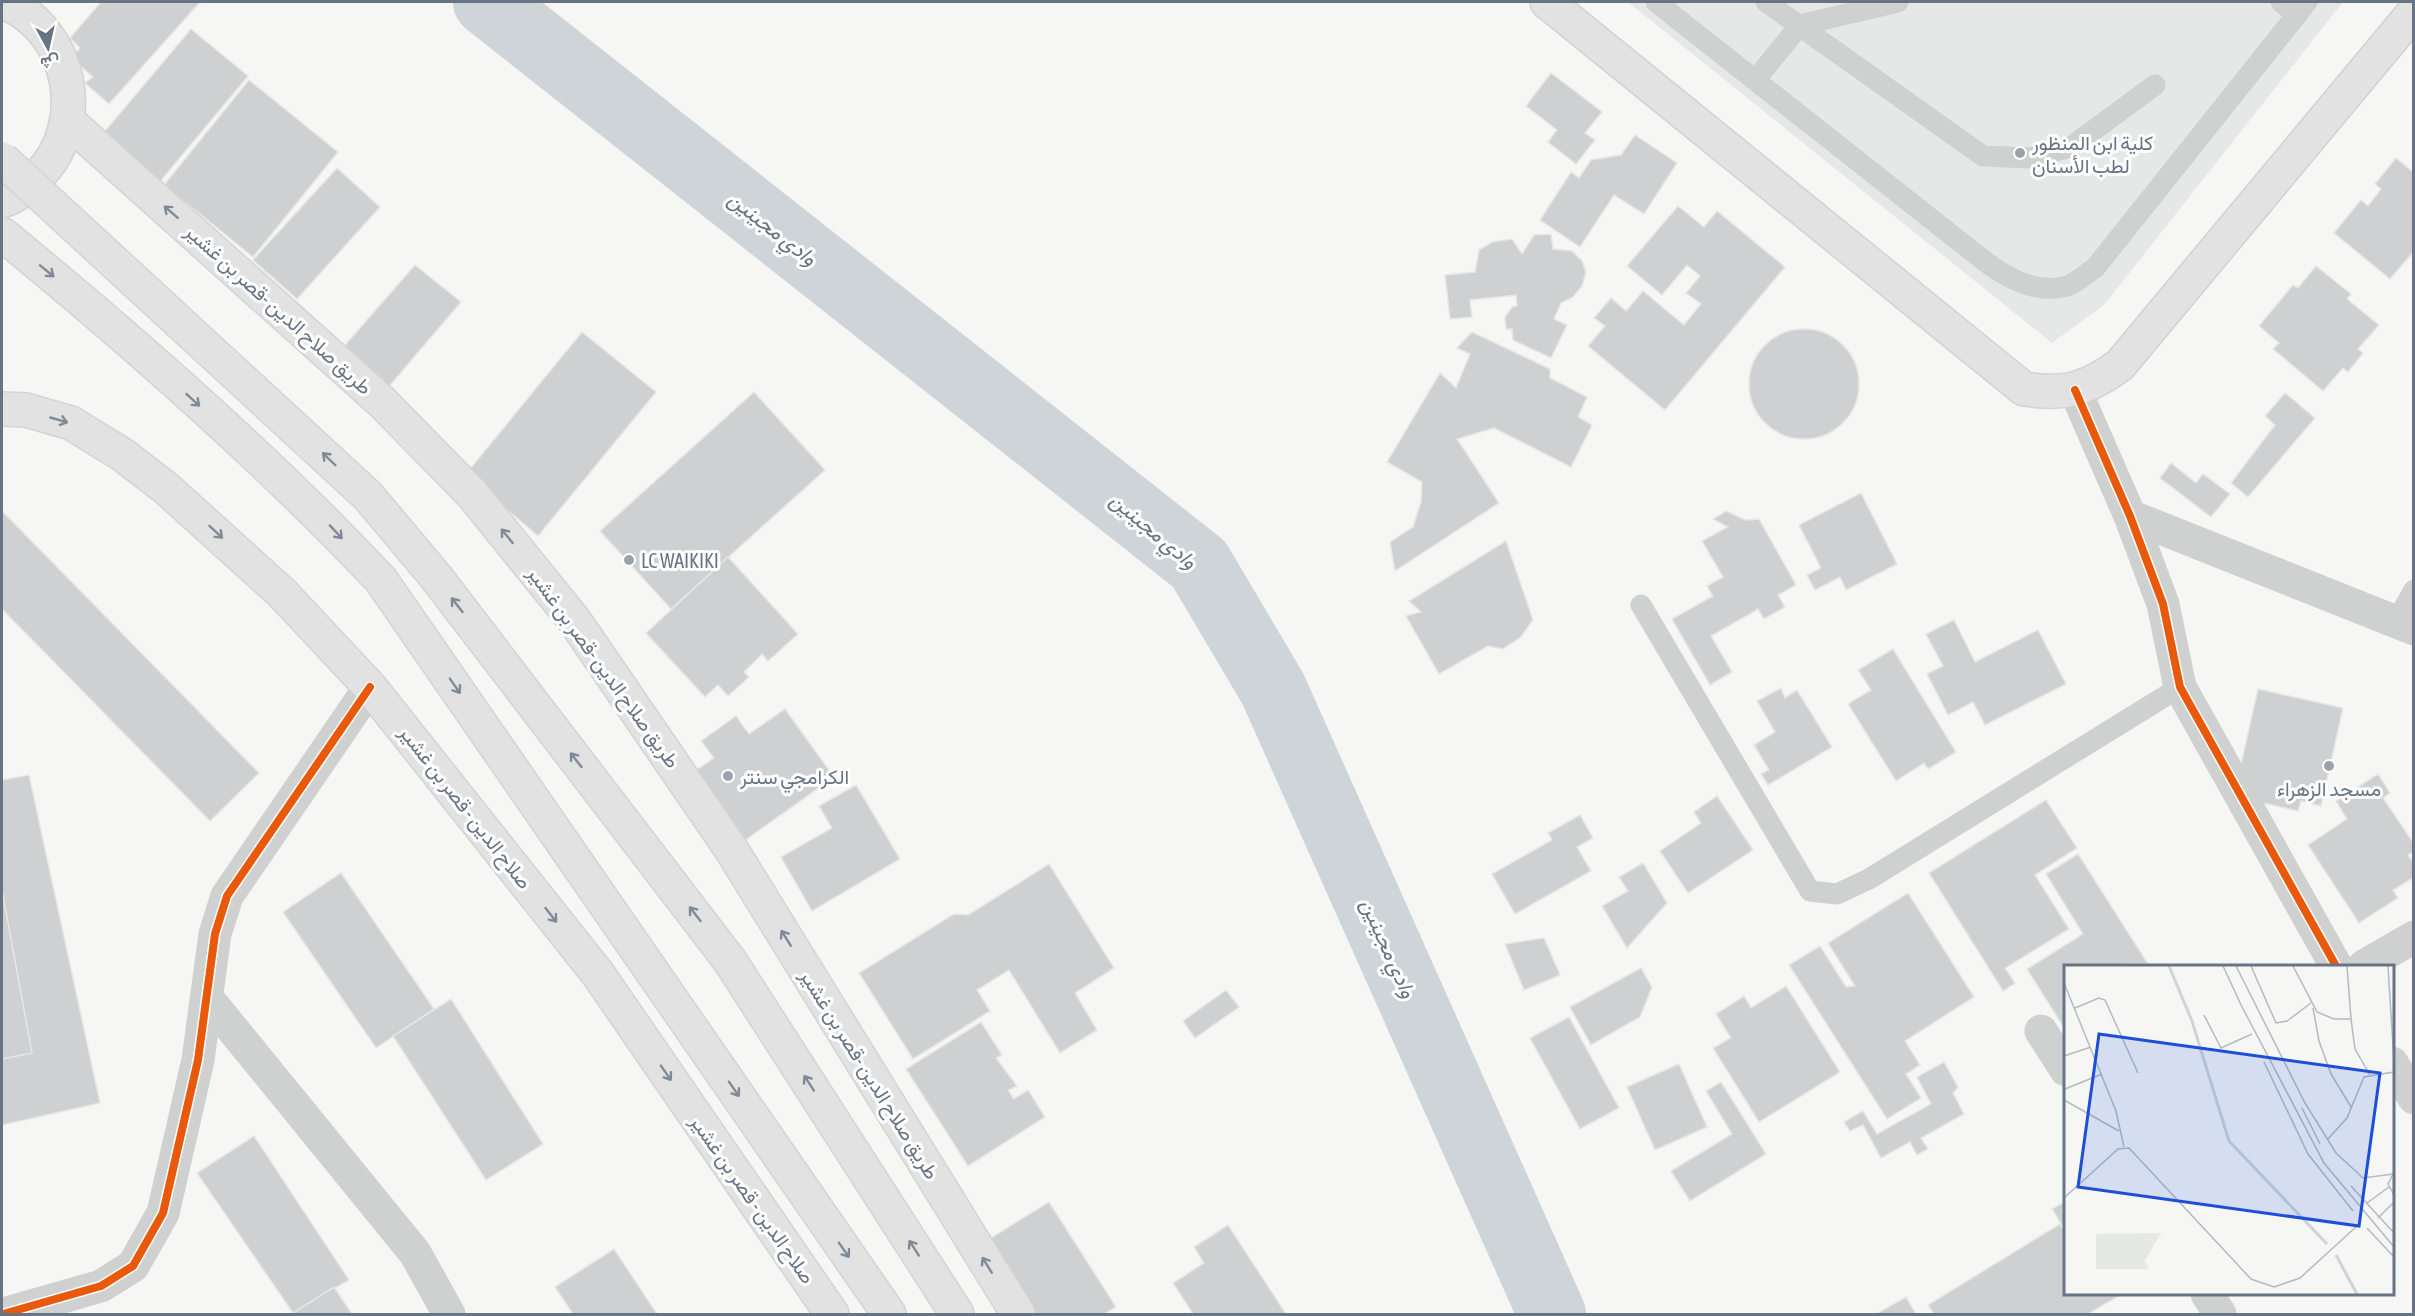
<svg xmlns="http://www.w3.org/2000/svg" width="2415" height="1316" viewBox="0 0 2415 1316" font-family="'Asap Condensed',Vazirmatn,sans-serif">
<rect width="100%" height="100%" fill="#f6f6f5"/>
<polygon fill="#e6e8e7" points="1628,2 2343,2 2104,305 2052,343"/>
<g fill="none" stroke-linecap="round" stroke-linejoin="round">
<polyline stroke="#ced4d8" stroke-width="68" points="487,2 1199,564 1273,689 1552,1314"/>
</g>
<g fill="#ced0d1" stroke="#e6e6e5" stroke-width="1.5">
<polygon points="101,2 200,2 109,104 85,83 93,77 71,58 80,48 70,38"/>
<polygon points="191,29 248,76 158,184 101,136"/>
<polygon points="1551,73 1602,112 1585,133 1595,140 1576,164 1548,142 1557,130 1526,106"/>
<polygon points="249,80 338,152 253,257 164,185"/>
<polygon points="1635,135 1677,163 1644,214 1614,195 1580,247 1540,220 1571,172 1579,178 1591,160 1621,155"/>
<polygon points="2396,158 2414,173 2414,251 2390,279 2334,233 2361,200 2368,206 2381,189 2375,184"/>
<polygon points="337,168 380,207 297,299 253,260"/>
<polygon points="1678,206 1704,227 1717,211 1785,267 1665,410 1588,346 1605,326 1594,318 1611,298 1626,311 1643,291 1684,325 1701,304 1686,293 1700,276 1687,265 1662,295 1627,266"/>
<polygon points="1551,234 1553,249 1572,251 1582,261 1586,272 1582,286 1573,297 1561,303 1554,319 1567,325 1551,358 1513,340 1512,329 1506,329 1505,317 1512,307 1517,306 1516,295 1470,300 1472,317 1450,319 1445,275 1475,272 1479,250 1492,242 1512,239 1522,254 1534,235"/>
<polygon points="415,265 461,302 385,391 340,351"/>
<polygon points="2316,266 2351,294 2347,299 2379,325 2358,349 2363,353 2348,372 2343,368 2323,391 2273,349 2279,343 2259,326 2293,285 2298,288"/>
<circle cx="1804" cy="384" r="55"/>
<polygon points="582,332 656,392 538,536 466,474"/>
<polygon points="1472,332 1550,369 1550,378 1587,397 1578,417 1592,425 1571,467 1494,428 1457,439 1499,503 1395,571 1390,542 1413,527 1421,502 1422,482 1387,462 1440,373 1456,388 1470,354 1457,348"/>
<polygon points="754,392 825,470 671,609 600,531"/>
<polygon points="2285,393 2315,418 2248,497 2231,483 2275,425 2265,416"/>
<polygon points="2171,463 2196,483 2203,474 2230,494 2211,517 2160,478"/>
<polygon points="1861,493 1897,564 1846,590 1840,577 1815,590 1807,575 1821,568 1799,525"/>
<polygon points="2,511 259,773 210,821 2,609"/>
<polygon points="1726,511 1745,520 1759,519 1796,585 1778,595 1785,607 1764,619 1758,609 1711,636 1732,672 1710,685 1672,619 1713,596 1707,586 1723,577 1702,541 1728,527 1713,519"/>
<polygon points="1506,541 1533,620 1520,638 1503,649 1488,646 1439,674 1406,616 1421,612 1409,601"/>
<polygon points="728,557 798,634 768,661 762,654 744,672 749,677 728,696 718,685 705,697 646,633"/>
<polygon points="1954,620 1975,662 2038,630 2066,684 1985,725 1973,702 1948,715 1927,674 1943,666 1926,634"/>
<polygon points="1893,649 1956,752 1928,769 1924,763 1896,781 1848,704 1871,690 1858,670"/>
<polygon points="1781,688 1785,698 1797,690 1832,747 1768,785 1761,774 1769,770 1754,745 1775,732 1757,701"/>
<polygon points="2258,689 2343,708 2321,806 2301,801 2298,811 2251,800 2236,787"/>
<polygon points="785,709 834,777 737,846 695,771 714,758 701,741 736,716 749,734"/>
<polygon points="2378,774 2390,793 2383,798 2414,844 2414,851 2408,855 2414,864 2414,877 2393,890 2398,898 2359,923 2308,845 2347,819 2336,801"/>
<polygon points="29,775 100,1103 2,1125 2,780"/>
<polygon points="856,785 900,859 812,911 781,857 832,828 819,806"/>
<polygon points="1717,796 1753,850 1688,893 1660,851 1701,823 1694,812"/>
<polygon points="2046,800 2077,848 2035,875 2069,929 2005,968 2015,983 2003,991 1929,873"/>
<polygon points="1580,815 1593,838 1577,847 1591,871 1515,914 1492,874 1552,840 1548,833"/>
<polygon points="2078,854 2148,964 2066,966 2066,1031 2027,969 2083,934 2046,874"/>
<polygon points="1643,863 1667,903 1627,948 1602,906 1628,891 1619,877"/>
<polygon points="1049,864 1114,968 1075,993 1097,1030 1060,1053 1009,970 977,990 990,1011 913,1059 859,973 954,914 968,915"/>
<polygon points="341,873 434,1009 376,1048 283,912"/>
<polygon points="2,890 32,1053 2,1059"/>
<polygon points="1908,893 1974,997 1905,1041 1920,1065 1906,1074 1921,1098 1887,1119 1789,965 1820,946 1846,987 1855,986 1828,943"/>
<polygon points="1544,938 1560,975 1524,990 1505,944"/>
<polygon points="1641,968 1652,987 1640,1017 1591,1045 1570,1007"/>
<polygon points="1786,986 1840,1072 1759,1122 1713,1048 1731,1038 1716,1014 1744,996 1751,1008"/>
<polygon points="1226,990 1239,1007 1195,1038 1183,1021"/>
<polygon points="451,999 543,1144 486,1180 393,1036"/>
<polygon points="1569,1017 1619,1108 1580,1129 1530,1038"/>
<polygon points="981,1022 1002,1055 996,1058 1017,1086 1008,1090 1014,1099 1028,1090 1045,1117 968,1166 906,1069"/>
<polygon points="1944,1062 1958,1087 1953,1093 1964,1114 1921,1138 1928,1149 1917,1155 1910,1142 1881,1158 1863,1125 1850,1131 1844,1122 1863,1111 1877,1134 1931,1104 1917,1077"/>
<polygon points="1679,1064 1707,1127 1655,1150 1627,1087"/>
<polygon points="1721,1082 1766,1154 1690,1201 1671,1171 1732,1134 1706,1091"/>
<polygon points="254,1136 349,1280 293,1313 197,1173"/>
<polygon points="2066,1201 2066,1231 2052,1209"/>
<polygon points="1049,1202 1116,1307 1104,1314 1034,1314 986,1241"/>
<polygon points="2060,1224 2066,1233 2066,1294 2122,1294 2088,1314 1934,1314 1928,1305"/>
<polygon points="1228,1225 1286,1314 1193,1314 1173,1283 1204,1263 1194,1247"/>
<polygon points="614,1249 657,1314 573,1314 555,1287"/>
<polygon points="334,1287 352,1314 291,1314 293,1313"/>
<polygon points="1906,1297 1916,1314 1876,1314"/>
</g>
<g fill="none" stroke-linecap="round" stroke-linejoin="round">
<g stroke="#d2d2d3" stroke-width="36">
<g id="secondary">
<path d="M1547,2L2024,389C2065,395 2086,390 2120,365L2414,12"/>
<path d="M2,201C16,197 29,186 39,175C90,123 72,30 4,2"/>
</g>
</g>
<g stroke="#d3d4d4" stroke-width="36">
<g id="trunk">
<polyline points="68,121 382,402 473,495 574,620 731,849 1018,1314"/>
<path d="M2,234C134,342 264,456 381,580L889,1314"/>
<polyline points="2,409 26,410 71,423 123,455 167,489 282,593 370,687 598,974 832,1314"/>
<polyline points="730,961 957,1314"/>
</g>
</g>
<g stroke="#cfd0d0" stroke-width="21">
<path d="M1656,2L1987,263C2009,279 2038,295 2067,286C2077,283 2087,273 2095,268L2307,2"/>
<polyline points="1766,2 1983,156 2029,158 2071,147 2155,85"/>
<polyline points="2281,2 2297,15"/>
<polyline points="1756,79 1800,25 1898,2"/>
<polyline points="1641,605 1810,891 1837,894 1869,879 2180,687"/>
<polyline points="2396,622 2414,590"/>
</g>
<g stroke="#cfd0d0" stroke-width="33">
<polyline points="2075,390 2130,516 2163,604 2180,687 2336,966"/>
<polyline points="2130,516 2414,629"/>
<polyline points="2364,966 2414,937"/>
<polyline points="208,999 415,1253 449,1314"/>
<polyline points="2041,1031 2066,1070"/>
<polyline points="2392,1063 2414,1098"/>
<polyline points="2207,1294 2220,1314"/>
<polyline points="3,1314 101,1286 133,1266 163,1213 198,1060 215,934 227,896 370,687"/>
</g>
<use href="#secondary" stroke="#e2e2e2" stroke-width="33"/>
<use href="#trunk" stroke="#e2e2e2" stroke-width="33"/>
<g stroke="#d3d4d4" stroke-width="36" stroke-linecap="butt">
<polyline id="trunk-bridge" points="2,159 368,496 436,577 730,961"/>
</g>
<use href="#trunk-bridge" stroke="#e2e2e2" stroke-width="33"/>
<g stroke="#fff" stroke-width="11">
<g id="cycleway">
<polyline points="2075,390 2130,516 2163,604 2180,687 2336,966"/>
<polyline points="3,1314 101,1286 133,1266 163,1213 198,1060 215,934 227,896 370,687"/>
</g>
</g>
<use href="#cycleway" stroke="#e8590c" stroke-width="8"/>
</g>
<defs><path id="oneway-shaft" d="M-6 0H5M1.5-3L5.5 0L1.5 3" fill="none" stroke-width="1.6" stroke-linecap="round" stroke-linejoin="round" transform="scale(1.5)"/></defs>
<g stroke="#808a97">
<use href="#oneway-shaft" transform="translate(171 212) rotate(-139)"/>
<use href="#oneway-shaft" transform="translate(47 271) rotate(39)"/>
<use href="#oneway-shaft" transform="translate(193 400) rotate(42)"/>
<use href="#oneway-shaft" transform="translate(59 420) rotate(16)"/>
<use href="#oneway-shaft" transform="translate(329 459) rotate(-136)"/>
<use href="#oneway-shaft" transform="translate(216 532) rotate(43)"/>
<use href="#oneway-shaft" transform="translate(336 532) rotate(47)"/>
<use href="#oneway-shaft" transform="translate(507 536) rotate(-129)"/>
<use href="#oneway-shaft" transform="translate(457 605) rotate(-128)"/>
<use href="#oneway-shaft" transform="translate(455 686) rotate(55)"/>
<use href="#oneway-shaft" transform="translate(576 760) rotate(-128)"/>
<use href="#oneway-shaft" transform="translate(695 914) rotate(-128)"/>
<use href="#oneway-shaft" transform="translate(551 915) rotate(52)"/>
<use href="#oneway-shaft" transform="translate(786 938) rotate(-122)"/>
<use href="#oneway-shaft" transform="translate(666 1073) rotate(55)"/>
<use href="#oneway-shaft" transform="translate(809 1083) rotate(-123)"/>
<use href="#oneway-shaft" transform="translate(734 1089) rotate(55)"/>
<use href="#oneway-shaft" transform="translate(914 1248) rotate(-123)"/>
<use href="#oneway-shaft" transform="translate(844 1250) rotate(55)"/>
<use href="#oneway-shaft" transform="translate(987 1265) rotate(-122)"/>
</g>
<g fill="#9aa2ac" stroke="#fff" stroke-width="2">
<circle cx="2020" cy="153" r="6"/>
<circle cx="629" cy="560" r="6"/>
<circle cx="2329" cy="766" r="6"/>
<circle cx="728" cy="776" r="6"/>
</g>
<g text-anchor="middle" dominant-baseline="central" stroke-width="6" stroke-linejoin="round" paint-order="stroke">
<g font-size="20" fill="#687484" stroke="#fff" text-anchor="start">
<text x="2032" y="142">كلية ابن المنظور<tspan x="2032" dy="23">لطب الأسنان</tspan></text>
<text x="641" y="560">LC WAIKIKI</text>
<text x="740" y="776">الكرامجي سنتر</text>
<text x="2329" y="788" text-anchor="middle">مسجد الزهراء</text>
</g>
<g font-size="20" fill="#687484" stroke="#fff">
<text transform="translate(279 309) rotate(42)">طريق صلاح الدين -قصر بن غشير</text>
<text transform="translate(604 667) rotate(54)">طريق صلاح الدين -قصر بن غشير</text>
<text transform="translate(466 807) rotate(52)">صلاح الدين - قصر بن غشير</text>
<text transform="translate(870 1074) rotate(58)">طريق صلاح الدين -قصر بن غشير</text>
<text transform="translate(753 1199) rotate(55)">صلاح الدين - قصر بن غشير</text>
</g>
<g font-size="21" font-style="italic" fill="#63757f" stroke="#fff">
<text transform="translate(773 228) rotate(38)">وادي مجينين</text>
<text transform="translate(1154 530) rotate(40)">وادي مجينين</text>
<text transform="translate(1389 948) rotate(66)">وادي مجينين</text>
</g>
</g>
<g transform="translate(2064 965)">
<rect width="330" height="330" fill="#f6f6f5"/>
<path d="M97,268L81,296L85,304H32V269Z" fill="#e6e9e3"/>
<path fill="none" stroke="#ced4d8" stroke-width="3" d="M105,1L128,56L165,176L263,279M272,290L293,329"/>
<path fill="none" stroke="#b4bac1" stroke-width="1.5" d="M159,1L178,42M172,1L241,138L272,188L299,213L329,209M187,1L212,58L223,56L247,38M229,1L253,47L270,54H287L291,84L306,110M283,1L287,54M324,1L330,97M0,18L52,146L60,182M176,38L260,198L330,282M11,43L35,33L41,35L74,108M249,43L255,76L267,109L287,142M140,50L157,83L188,69M0,91L27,82M200,97L244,189L289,246M1,124L38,109M0,135L55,166M238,143L256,179M263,175L283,153L300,112L330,107M330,207L324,219L330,230M287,221L330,268M0,233L54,184L65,183L187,314L210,322L236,313L293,261M303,238L325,222M314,253L330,237M303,263L330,292"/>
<path fill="#1d4ed8" fill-opacity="0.15" stroke="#1d4ed8" stroke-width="3" d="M35,69L316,108L295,261L14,222Z"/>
<rect width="330" height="330" fill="none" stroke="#687484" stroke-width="3"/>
</g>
<rect width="2415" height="1316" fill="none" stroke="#687484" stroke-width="6"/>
<g transform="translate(48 48) rotate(172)" stroke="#ffffff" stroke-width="4.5" paint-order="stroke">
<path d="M0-4.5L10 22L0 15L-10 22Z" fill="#687484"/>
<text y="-9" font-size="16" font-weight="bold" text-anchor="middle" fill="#687484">ش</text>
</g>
</svg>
